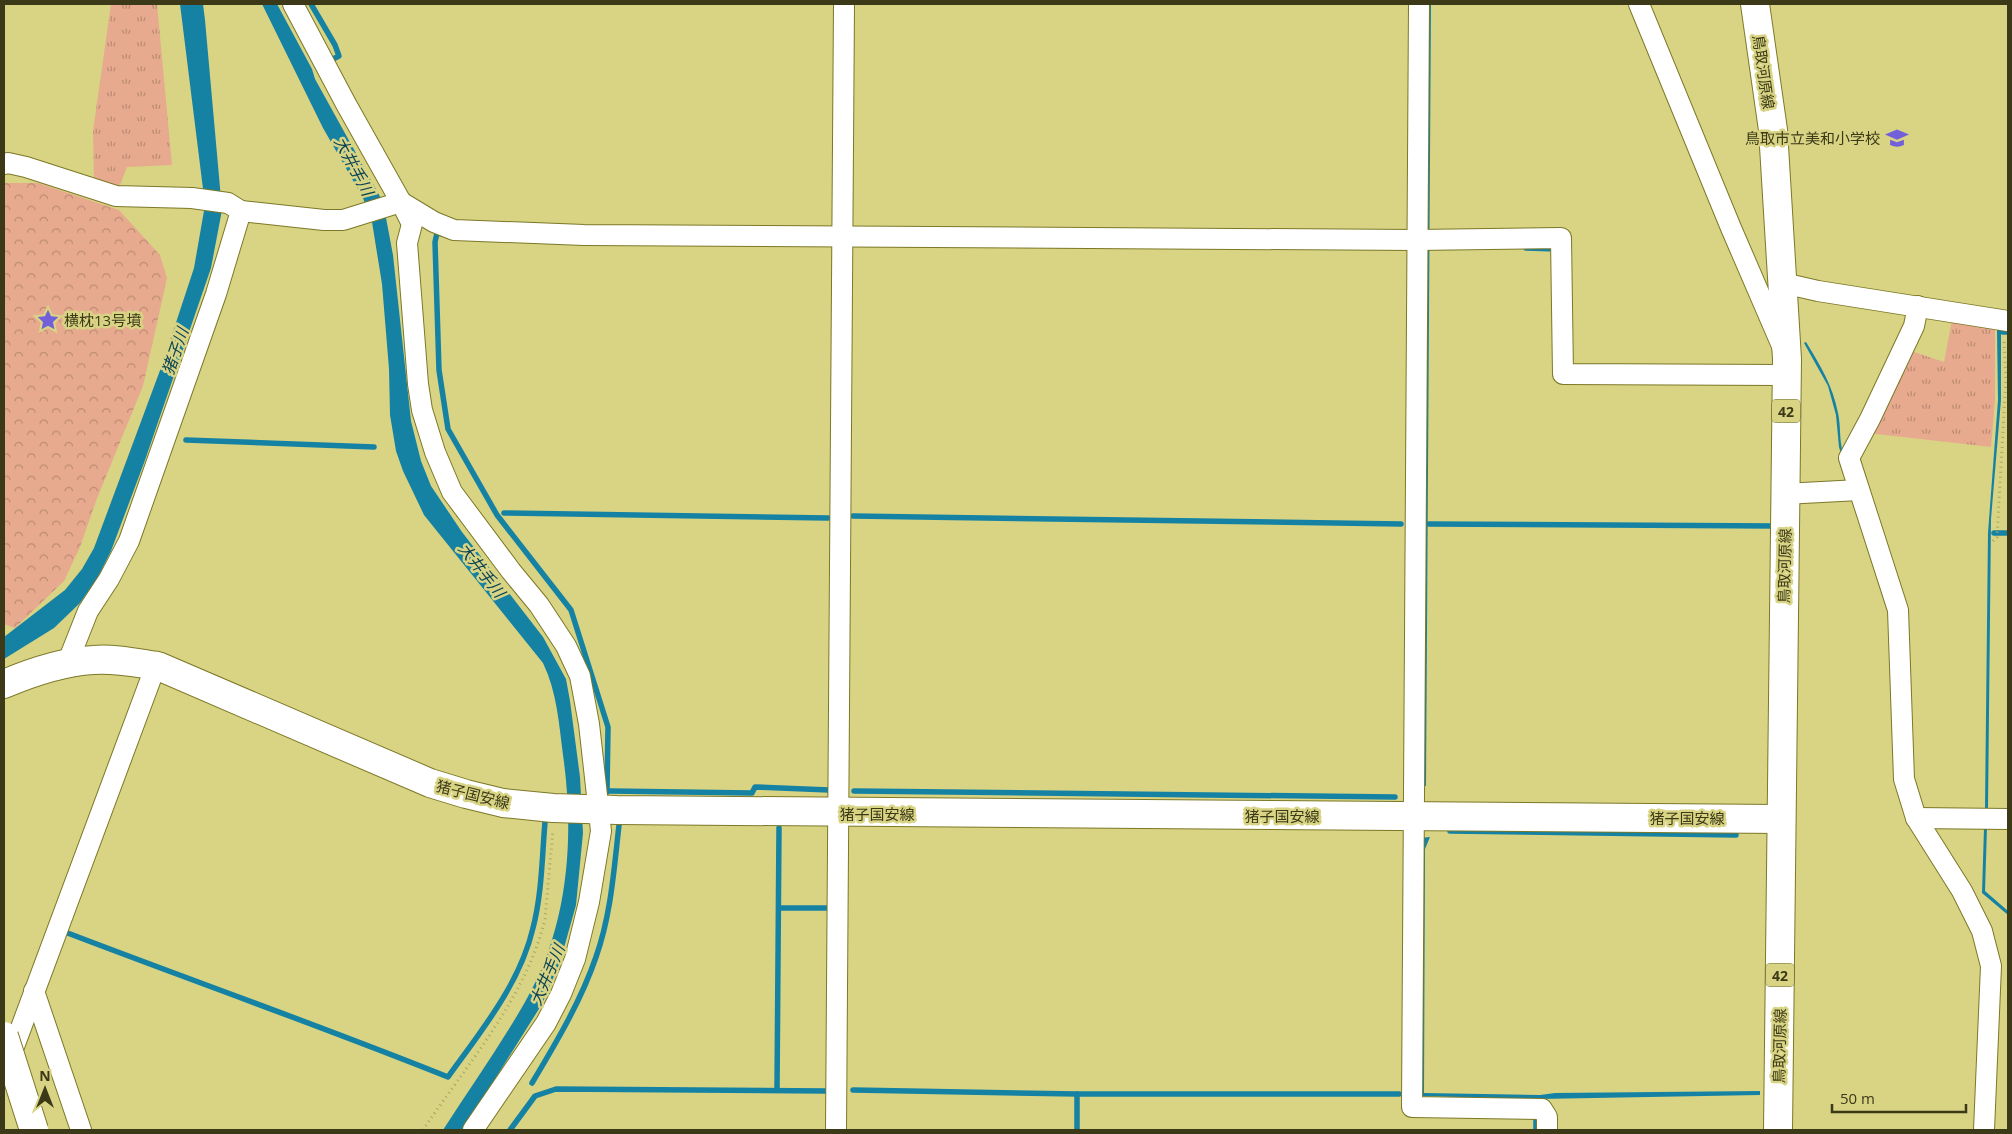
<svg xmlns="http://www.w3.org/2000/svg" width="2012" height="1134" viewBox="0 0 2012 1134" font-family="'Open Sans','Noto Sans JP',sans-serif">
<defs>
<pattern id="grass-tufts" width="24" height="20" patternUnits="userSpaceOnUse" patternTransform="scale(1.25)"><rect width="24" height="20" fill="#e7aa8e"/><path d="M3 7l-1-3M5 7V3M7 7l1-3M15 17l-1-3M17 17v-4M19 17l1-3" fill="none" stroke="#bc8b73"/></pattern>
<pattern id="forest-crowns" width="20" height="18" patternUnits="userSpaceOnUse" patternTransform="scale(1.25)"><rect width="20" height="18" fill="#e7aa8e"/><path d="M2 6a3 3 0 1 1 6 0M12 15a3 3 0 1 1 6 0" fill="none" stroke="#bc8b73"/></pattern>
</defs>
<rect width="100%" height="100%" fill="#d8d484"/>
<g fill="url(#grass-tufts)">
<polygon points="111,4 157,4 172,165 127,167 119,188 94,181 93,131"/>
<polygon points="1952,320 1995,327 1995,400 1991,447 1867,433 1908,350 1944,362"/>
</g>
<polygon fill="url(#forest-crowns)" points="4,183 38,183 119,210 160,255 167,278 143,386 96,501 80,547 64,581 15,628 4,624"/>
<g fill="#1582a4">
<polygon points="180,4 203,4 205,20 222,210 211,268 144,463 111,551 98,577 80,603 54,628 4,659 4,637 65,590 82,569 94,548 162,365 194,268 205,205"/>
<path d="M262,4H277L312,69L315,79L383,202L393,255L411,421L421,461L431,486L462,532L543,637L566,679L570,701L580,777L583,833L576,905L560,962L542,1004L463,1130H443C470,1088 500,1046 525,1002C568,928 575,839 563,755C559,724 557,692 543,663L424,515L403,471L396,451L390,415L389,369L382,284L372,222L363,198L323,128Z"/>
<polygon points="1426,4 1431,4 1426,786 1421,785"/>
<polygon points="2001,329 2001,400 1991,519 1988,808 1985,808 1988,533 1998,400 1997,330"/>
<path d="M1806,342C1820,365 1833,386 1838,413C1841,426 1839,440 1843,453L1841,454L1839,447L1836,415L1828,386L1804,343Z"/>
<polygon points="1987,827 1985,891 2008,911 2008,915 1982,893 1984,828"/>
<polygon points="1430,837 1425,849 1424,1093 1540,1095 1555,1093 1760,1091 1760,1095 1538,1099 1419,1096 1420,838"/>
</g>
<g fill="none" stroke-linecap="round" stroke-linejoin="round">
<g stroke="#1582a4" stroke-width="5.5">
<polyline points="311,4 335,45 339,56 333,59"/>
<polyline points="443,234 437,233 435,242 439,370 448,429 497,515 571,610 608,727 607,792"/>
<polyline points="1526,248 1557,249"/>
<polyline points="2003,332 2008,332"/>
<polyline points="186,440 374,447"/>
<polyline points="504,513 828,518"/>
<polyline points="853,516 1401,524"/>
<polyline points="1429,524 1776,526 1776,523"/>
<polyline points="1994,533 2008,533"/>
<polyline points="610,791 752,793 755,787 829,790"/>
<polyline points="854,791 1395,797"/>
<polyline points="1450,831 1736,835"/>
<polyline points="779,908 833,908"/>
<path d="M65,932C193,981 321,1026 448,1077C481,1031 520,984 533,928C542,893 542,857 545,822"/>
<path d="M532,1083C556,1043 581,1001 596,957C611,915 614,869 619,825"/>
<polyline points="777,1090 779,828"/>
<polyline points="853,1090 1077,1094 1399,1094"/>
<polyline points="510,1130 535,1096 556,1089 828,1091"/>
<polyline points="1077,1130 1077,1094"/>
<polyline points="1536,1130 1536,1117"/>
</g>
<g stroke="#7c7827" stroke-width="22">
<g id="street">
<polyline points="293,4 346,104 401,202 412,224 407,243 418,384 422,410 435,452 452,492 511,571 539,605 566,646 580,676 589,724 601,831 589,902 575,959 561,994 546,1023 473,1130"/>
<polyline points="1419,4 1412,1107 1542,1109 1547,1117 1547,1130"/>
<polyline points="1639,4 1731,228 1782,346"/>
<polyline points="4,164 8,163 26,167 116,196 192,198 228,203 241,211 324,220 343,220 401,202 434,222 454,230 584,235 1416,240 1561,238 1563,374 1787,375"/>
<polyline points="1783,283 1818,291 2008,321"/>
<polyline points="1918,306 1914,326 1870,419 1849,458 1898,610 1904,779 1916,818 1962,891 1982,931 1991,966 1984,1130"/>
<polyline points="1784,494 1859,490"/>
<polyline points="67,664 88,611 109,579 129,541 216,294 241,211"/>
<polyline points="1916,818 2008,819"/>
<polyline points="34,991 81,1130"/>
<polyline points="9,1060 156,665"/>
<polyline points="836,1130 844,4"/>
</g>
</g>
<g stroke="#7c7827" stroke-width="30">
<path id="secondary" d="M4,684C32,672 62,662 93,660C114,658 137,663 158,666L430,783L466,794L503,803L553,808L617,810L1781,819"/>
</g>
<g stroke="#7c7827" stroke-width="30">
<polyline id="primary" points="1755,4 1773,130 1787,359 1778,1130"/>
</g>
<g stroke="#a8a563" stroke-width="3" stroke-dasharray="1 4" stroke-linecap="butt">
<polyline points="1993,541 1997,537 2006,378 2004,338"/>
<path d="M423,1130C467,1064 526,998 545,919L553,830"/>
</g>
<use href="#street" stroke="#fff" stroke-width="20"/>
<use href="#secondary" stroke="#fff" stroke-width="28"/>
<use href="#primary" stroke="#fff" stroke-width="28"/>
<g stroke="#7c7827" stroke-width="30" stroke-linecap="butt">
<polyline id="highway-bridge" points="4,1036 34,1130"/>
</g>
<use href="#highway-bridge" stroke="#fff" stroke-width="28"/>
</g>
<defs>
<g id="school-bare" transform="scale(1.725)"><path d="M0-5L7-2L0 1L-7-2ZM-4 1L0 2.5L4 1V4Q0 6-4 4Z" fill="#7260da" stroke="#d8d484" stroke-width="2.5" paint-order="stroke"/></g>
<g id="sight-bare" transform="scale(1.725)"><path d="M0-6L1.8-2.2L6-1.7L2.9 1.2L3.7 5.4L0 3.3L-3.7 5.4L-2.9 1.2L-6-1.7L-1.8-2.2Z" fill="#7260da" stroke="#d8d484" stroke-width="2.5" paint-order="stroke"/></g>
</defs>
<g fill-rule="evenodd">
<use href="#school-bare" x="1897" y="138"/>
<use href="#sight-bare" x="48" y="320"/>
</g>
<g text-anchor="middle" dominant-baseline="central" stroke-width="5" stroke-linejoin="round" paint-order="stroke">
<g fill="#d8d484" stroke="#6a6838" stroke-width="1">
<rect x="1772" y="399.5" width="28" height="23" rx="4"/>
<rect x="1766" y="963.5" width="28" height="23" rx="4"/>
</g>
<g font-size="14" font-weight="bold" fill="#3b3918">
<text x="1786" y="411">42</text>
<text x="1780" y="975">42</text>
</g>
<g font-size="15" fill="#3b3918" stroke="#d8d484">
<text transform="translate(1764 72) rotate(82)">鳥取河原線</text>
<text transform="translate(1784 566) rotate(-89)">鳥取河原線</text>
<text transform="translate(473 794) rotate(14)">猪子国安線</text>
<text x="877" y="814">猪子国安線</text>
<text x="1282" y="816">猪子国安線</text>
<text x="1687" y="818">猪子国安線</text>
<text transform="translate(1779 1046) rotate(-89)">鳥取河原線</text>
</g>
<g font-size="15" fill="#3b3918" stroke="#d8d484" text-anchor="end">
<text x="1880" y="138">鳥取市立美和小学校</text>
<text x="64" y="320" text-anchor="start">横枕13号墳</text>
</g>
<g font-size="16" font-style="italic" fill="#0a4356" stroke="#d8d484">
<text transform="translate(354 166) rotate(62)">大井手川</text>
<text transform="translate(175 351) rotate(-71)">猪子川</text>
<text transform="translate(482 570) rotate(52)">大井手川</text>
<text transform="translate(547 975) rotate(-67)">大井手川</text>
</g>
</g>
<rect width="2012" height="1134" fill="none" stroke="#3b3918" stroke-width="10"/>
<g transform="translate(45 1089)" stroke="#d8d484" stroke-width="4" paint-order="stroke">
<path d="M0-4L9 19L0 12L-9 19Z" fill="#3b3918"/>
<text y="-8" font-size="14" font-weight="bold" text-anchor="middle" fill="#3b3918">N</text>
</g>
<path d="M1832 1104v8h134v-8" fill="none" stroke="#3b3918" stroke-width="2.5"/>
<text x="1840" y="1104" font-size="15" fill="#3b3918" stroke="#d8d484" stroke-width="4" paint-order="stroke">50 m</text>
</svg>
